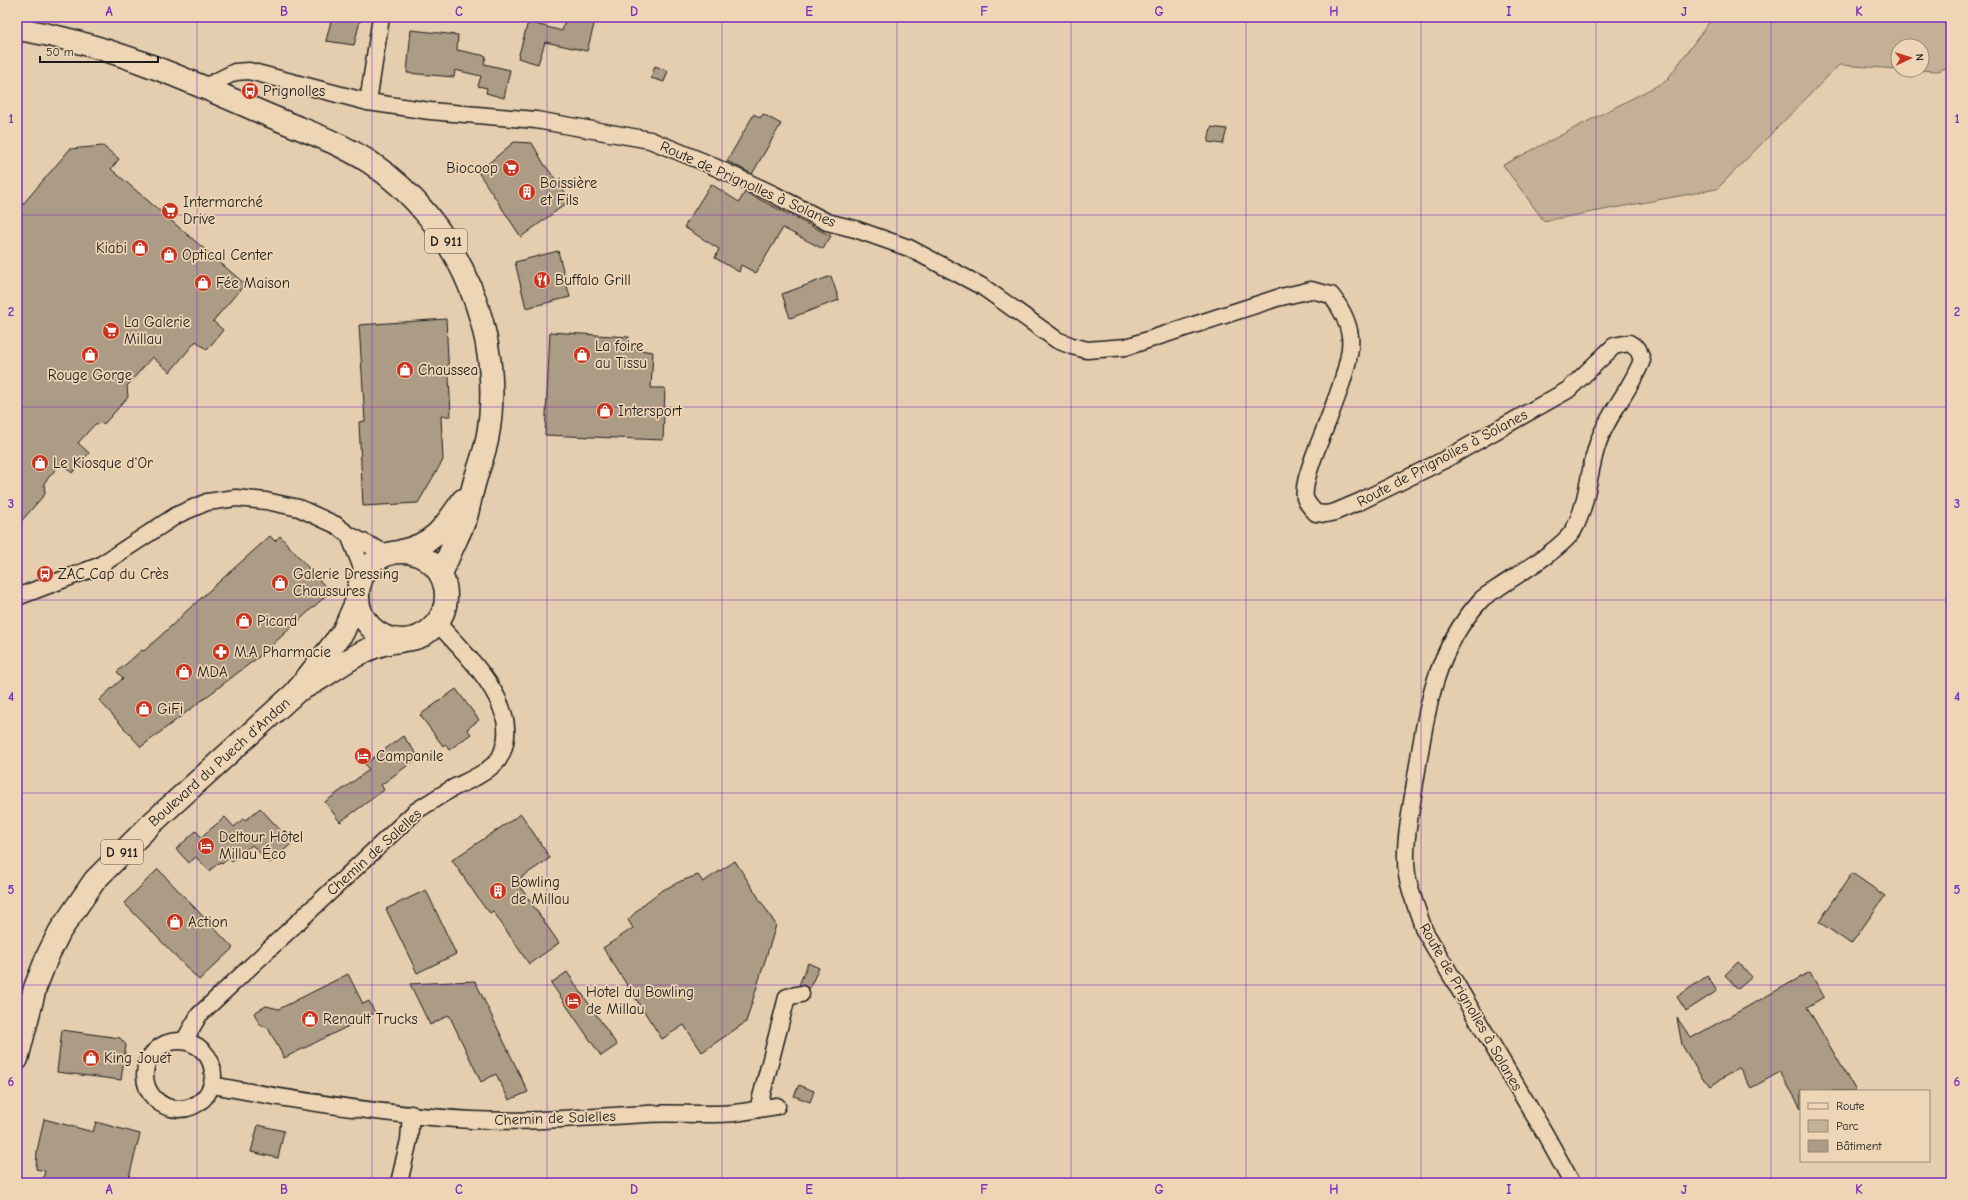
<svg xmlns="http://www.w3.org/2000/svg" width="1968" height="1200" viewBox="0 0 1968 1200" font-family="'Comic Neue',sans-serif">
<rect width="100%" height="100%" fill="#e5ceaf"/>
<filter id="ink" filterUnits="userSpaceOnUse"><feTurbulence type="fractalNoise" baseFrequency=".025" numOctaves="2"/><feDisplacementMap in="SourceGraphic" scale="8" xChannelSelector="R" yChannelSelector="G"/><feConvolveMatrix kernelMatrix="1 2 1 2 8 2 1 2 1" color-interpolation-filters="sRGB"/></filter>
<g filter="url(#ink)">
<polygon fill="#c3b096" stroke="#706659" points="1713,17 1951,17 1951,66 1938,71 1916,70 1922,70 1922,46 1898,46 1898,69 1839,65 1717,189 1544,221 1503,165 1666,81"/>
<g fill="#ac9c86" stroke="#1c1c1c">
<polygon points="332,17 361,17 354,45 326,41"/>
<polygon points="566,17 578,17 595,21 587,51 545,42 538,64 518,58 528,22 562,31"/>
<polygon points="411,30 458,35 457,50 486,56 484,64 510,70 504,98 486,93 487,88 478,86 481,76 455,70 454,77 407,73"/>
<polygon points="655,66 668,71 664,82 651,78"/>
<polygon points="754,114 760,118 763,114 781,124 752,174 727,161"/>
<polygon points="1211,127 1227,129 1223,144 1208,142"/>
<polygon points="514,142 532,143 544,164 571,200 521,237 478,172"/>
<polygon points="103,146 119,159 111,169 245,284 213,321 223,330 207,350 196,341 170,372 152,357 127,386 128,397 105,423 95,424 78,443 89,453 72,473 61,463 44,483 45,494 17,526 17,211 70,149"/>
<polygon points="711,184 739,202 745,192 831,236 823,249 783,228 756,273 741,265 739,272 715,258 719,249 684,227"/>
<polygon points="558,251 570,297 526,308 515,262"/>
<polygon points="831,276 839,300 790,318 782,294"/>
<polygon points="446,319 451,416 441,416 443,460 418,503 363,506 359,422 365,421 359,325"/>
<polygon points="550,332 629,337 627,348 653,352 651,388 665,388 663,440 545,435"/>
<polygon points="270,536 275,541 280,536 330,592 261,655 141,747 99,700 123,678 117,672 142,650 144,651 181,617 181,616"/>
<polygon points="456,689 479,720 467,729 471,734 449,750 445,744 443,746 420,715"/>
<polygon points="403,736 419,757 381,785 384,790 340,822 325,802 369,770 365,764"/>
<polygon points="260,808 292,843 270,863 252,845 232,861 229,858 222,864 220,862 209,871 196,857 189,863 176,849 196,831 201,837 225,817 234,827 244,818 246,820"/>
<polygon points="521,814 550,858 516,881 559,943 529,964 493,911 490,913 482,904 452,860"/>
<polygon points="735,861 776,925 746,1022 702,1052 684,1025 662,1039 603,948 633,928 628,920 645,903 661,891 681,881 698,875 703,882"/>
<polygon points="158,869 233,948 199,980 124,903"/>
<polygon points="1852,873 1885,896 1851,944 1819,922"/>
<polygon points="426,890 456,954 417,973 386,909"/>
<polygon points="1738,962 1752,977 1738,989 1725,975"/>
<polygon points="808,963 819,968 809,989 804,985 799,985"/>
<polygon points="567,972 617,1045 601,1056 551,983"/>
<polygon points="1810,972 1824,997 1807,1007 1856,1091 1801,1091 1801,1108 1780,1072 1751,1088 1739,1067 1711,1086 1702,1078 1682,1045 1677,1018 1691,1038"/>
<polygon points="348,974 363,1004 369,1001 375,1013 284,1058 268,1028 260,1025 254,1013 266,1006 279,1009"/>
<polygon points="1707,976 1717,991 1686,1011 1677,997"/>
<polygon points="475,981 528,1092 509,1100 496,1074 481,1082 449,1015 430,1025 410,984"/>
<polygon points="62,1030 120,1038 126,1045 121,1080 57,1072"/>
<polygon points="799,1085 814,1091 810,1102 794,1096"/>
<polygon points="44,1119 93,1132 96,1122 140,1134 128,1181 124,1180 123,1183 42,1183 45,1171 36,1169 37,1151"/>
<polygon points="258,1125 284,1131 278,1158 251,1152"/>
</g>
<g fill="none" stroke-linecap="round" stroke-linejoin="round">
<g stroke="#1c1c1c" stroke-width="19">
<g id="street">
<path d="M205,87L235,72L249,71L368,102L430,111L536,120L650,140L704,162L773,194L827,222L855,229L909,248L983,287L1057,340L1072,346L1087,350L1126,347L1277,298L1311,290L1331,295C1341,308 1348,320 1350,336C1354,363 1324,429 1314,456C1310,468 1303,485 1305,498C1307,504 1312,509 1316,513L1326,514L1335,512L1361,501L1444,460L1568,390L1614,346L1629,343L1638,349L1642,360C1631,390 1608,413 1598,443C1588,471 1588,505 1573,531C1560,550 1518,574 1498,588C1492,592 1484,596 1480,601C1432,654 1426,716 1415,783C1411,812 1403,844 1407,874C1410,893 1418,911 1424,930L1544,1132L1572,1183"/>
<polyline points="368,102 381,17"/>
<polyline points="349,535 364,573"/>
<polyline points="17,597 99,566 177,515 207,502 236,498 266,501 299,508 336,525 349,535 387,554"/>
<path d="M184,1041L199,1015L416,811C429,803 442,794 455,787C468,781 481,776 492,766C500,761 503,752 505,743C515,700 464,652 437,623"/>
<circle cx="179" cy="1075" r="34"/>
<path d="M212,1085C297,1101 385,1115 472,1120C530,1123 589,1117 647,1114C683,1112 722,1118 758,1109L787,997L801,994"/>
<polyline points="758,1109 777,1106"/>
<polyline points="399,1183 409,1140 411,1114"/>
</g>
</g>
<g stroke="#1c1c1c" stroke-width="25">
<g id="primary">
<path d="M17,29C101,42 179,76 256,110C294,127 336,140 371,163C458,222 507,336 487,440C484,455 478,469 474,484C471,495 469,506 466,517C458,537 448,555 441,575"/>
<path d="M402,551C436,543 444,527 463,500"/>
<circle cx="402" cy="596" r="44"/>
<path d="M301,689C337,672 359,645 400,641"/>
<polyline points="17,1059 35,988 48,955 60,931 95,880 151,824 295,693 343,632 358,598"/>
</g>
</g>
<use href="#street" stroke="#edd5b5" stroke-width="16"/>
<use href="#primary" stroke="#edd5b5" stroke-width="22"/>
</g>
</g>
<path fill="none" stroke="#7b2cbf" stroke-width="1" stroke-opacity="0.55" d="M197,17V1183M372,17V1183M547,17V1183M722,17V1183M897,17V1183M1071,17V1183M1246,17V1183M1421,17V1183M1596,17V1183M1771,17V1183M17,215H1951M17,407H1951M17,600H1951M17,793H1951M17,985H1951"/>
<defs>
<g id="bus-disc" transform="scale(0.9)"><circle r="9.5" fill="#c8321e" stroke="#edd5b5"/><path d="M-5-6H5V4H4V6H2V4H-2V6H-4V4H-5ZM-3.5-4V0h7V-4ZM-3.5 1.2v1.5H-2V1.2ZM2 1.2v1.5H3.5V1.2Z" fill="#fff"/></g>
<g id="supermarket-disc" transform="scale(0.9)"><circle r="9.5" fill="#c8321e" stroke="#edd5b5"/><path d="M-6-5.5h2.5l.6 2H6L4.5 2H-2.5L-4.4-4H-6ZM-1.5 3.2a1.3 1.3 0 1 0 .1 0ZM3 3.2a1.3 1.3 0 1 0 .1 0Z" fill="#fff"/></g>
<g id="building-disc" transform="scale(0.9)"><circle r="9.5" fill="#c8321e" stroke="#edd5b5"/><path d="M-4-6H4V6H1V3H-1V6H-4ZM-2.5-4.3h1.7v1.8h-1.7ZM.8-4.3h1.7v1.8H.8ZM-2.5-1h1.7V.8h-1.7ZM.8-1h1.7V.8H.8Z" fill="#fff"/></g>
<g id="shop-disc" transform="scale(0.9)"><circle r="9.5" fill="#c8321e" stroke="#edd5b5"/><path d="M-5-2.5h2.3a2.7 3.5 0 0 1 5.4 0H5L5.5 6h-11ZM-1.5-2.5h3a1.5 2.3 0 0 0-3 0Z" fill="#fff"/></g>
<g id="restaurant-disc" transform="scale(0.9)"><circle r="9.5" fill="#c8321e" stroke="#edd5b5"/><path d="M-5-6h1v4h1v-4h1v4h1v-4h1v5L-1.5 .5V6h-2V.5L-5-1ZM5-6V6H3V1.5H1.5Q1.5-4 5-6Z" fill="#fff"/></g>
<g id="pharmacy-disc" transform="scale(0.9)"><circle r="9.5" fill="#c8321e" stroke="#edd5b5"/><path d="M-2-6h4v4h4v4h-4v4h-4v-4h-4v-4h4Z" fill="#fff"/></g>
<g id="hotel-disc" transform="scale(0.9)"><circle r="9.5" fill="#c8321e" stroke="#edd5b5"/><path d="M-6-4.5h1.5V1H6V5H4.5V3h-9V5H-6ZM-4 0a1.8 1.8 0 1 1 3.6 0ZM.5 0V-2.5h3Q6-2.5 6 0Z" fill="#fff"/></g>
</defs>
<g fill-rule="evenodd">
<use href="#bus-disc" x="250" y="91"/>
<use href="#supermarket-disc" x="511" y="168"/>
<use href="#building-disc" x="527" y="192"/>
<use href="#supermarket-disc" x="170" y="211"/>
<use href="#shop-disc" x="140" y="248"/>
<use href="#shop-disc" x="169" y="255"/>
<use href="#restaurant-disc" x="542" y="280"/>
<use href="#shop-disc" x="203" y="283"/>
<use href="#supermarket-disc" x="111" y="331"/>
<use href="#shop-disc" x="90" y="355"/>
<use href="#shop-disc" x="582" y="355"/>
<use href="#shop-disc" x="405" y="370"/>
<use href="#shop-disc" x="605" y="411"/>
<use href="#shop-disc" x="40" y="463"/>
<use href="#bus-disc" x="45" y="574"/>
<use href="#shop-disc" x="280" y="583"/>
<use href="#shop-disc" x="244" y="621"/>
<use href="#pharmacy-disc" x="221" y="652"/>
<use href="#shop-disc" x="184" y="672"/>
<use href="#shop-disc" x="144" y="709"/>
<use href="#hotel-disc" x="363" y="756"/>
<use href="#hotel-disc" x="206" y="846"/>
<use href="#building-disc" x="498" y="891"/>
<use href="#shop-disc" x="175" y="922"/>
<use href="#hotel-disc" x="573" y="1001"/>
<use href="#shop-disc" x="310" y="1019"/>
<use href="#shop-disc" x="91" y="1058"/>
</g>
<g text-anchor="middle" dominant-baseline="central" stroke-width="3.5" stroke-linejoin="round" paint-order="stroke">
<g fill="#edd5b5" stroke="#5b544a" stroke-width="1">
<rect x="425" y="229" width="42" height="24" rx="3"/>
<rect x="101" y="840" width="42" height="24" rx="3"/>
</g>
<g font-size="14" font-weight="bold" fill="#1c1c1c">
<text x="446" y="241">D 911</text>
<text x="122" y="852">D 911</text>
</g>
<g font-size="15" fill="#1c1c1c" stroke="#edd5b5" text-anchor="start">
<text x="263" y="91">Prignolles</text>
<text x="498" y="168" text-anchor="end">Biocoop</text>
<text x="540" y="183">Boissière<tspan x="540" dy="17">et Fils</tspan></text>
<text x="183" y="202">Intermarché<tspan x="183" dy="17">Drive</tspan></text>
<text x="127" y="248" text-anchor="end">Kiabi</text>
<text x="182" y="255">Optical Center</text>
<text x="555" y="280">Buffalo Grill</text>
<text x="216" y="283">Fée Maison</text>
<text x="124" y="322">La Galerie<tspan x="124" dy="17">Millau</tspan></text>
<text x="595" y="346">La foire<tspan x="595" dy="17">au Tissu</tspan></text>
<text x="418" y="370">Chaussea</text>
<text x="90" y="375" text-anchor="middle">Rouge Gorge</text>
<text x="618" y="411">Intersport</text>
<text x="53" y="463">Le Kiosque d'Or</text>
<text x="58" y="574">ZAC Cap du Crès</text>
<text x="293" y="574">Galerie Dressing<tspan x="293" dy="17">Chaussures</tspan></text>
<text x="257" y="621">Picard</text>
<text x="234" y="652">M.A Pharmacie</text>
<text x="197" y="672">MDA</text>
<text x="157" y="709">GiFi</text>
<text x="376" y="756">Campanile</text>
<text x="219" y="837">Deltour Hôtel<tspan x="219" dy="17">Millau Éco</tspan></text>
<text x="511" y="882">Bowling<tspan x="511" dy="17">de Millau</tspan></text>
<text x="188" y="922">Action</text>
<text x="586" y="992">Hotel du Bowling<tspan x="586" dy="17">de Millau</tspan></text>
<text x="323" y="1019">Renault Trucks</text>
<text x="104" y="1058">King Jouet</text>
</g>
<g font-size="15" fill="#1c1c1c" stroke="#edd5b5">
<text transform="translate(748 184) rotate(24)">Route de Prignolles à Solanes</text>
<text transform="translate(1442 458) rotate(-28)">Route de Prignolles à Solanes</text>
<text transform="translate(219 762) rotate(-42)">Boulevard du Puech d'Andan</text>
<text transform="translate(374 852) rotate(-42)">Chemin de Salelles</text>
<text transform="translate(1471 1007) rotate(60)">Route de Prignolles à Solanes</text>
<text transform="translate(555 1118) rotate(-2)">Chemin de Salelles</text>
</g>
</g>
<rect width="1968" height="1200" fill="none" stroke="#edd5b5" stroke-width="44"/>
<rect x="1800" y="1090" width="130" height="72" fill="#edd5b5" stroke="#998b78"/>
<rect x="1808" y="1103" width="20" height="6" fill="#edd5b5" stroke="#998b78"/>
<text x="1836" y="1110" font-size="12" fill="#1c1c1c">Route</text>
<rect x="1808" y="1120" width="20" height="12" fill="#c3b096" stroke="#998b78"/>
<text x="1836" y="1130" font-size="12" fill="#1c1c1c">Parc</text>
<rect x="1808" y="1140" width="20" height="12" fill="#ac9c86" stroke="#998b78"/>
<text x="1836" y="1150" font-size="12" fill="#1c1c1c">Bâtiment</text>
<g transform="translate(1910 58) rotate(86)"><circle r="19" fill="#edd5b5" stroke="#998b78"/>
<path d="M0-3L7 15L0 10L-7 15Z" fill="#c8321e"/>
<text y="-6" font-size="11" font-weight="bold" text-anchor="middle" fill="#1c1c1c">N</text>
</g>
<path d="M40 56v6h118v-6" fill="none" stroke="#1c1c1c" stroke-width="2"/>
<text x="46" y="56" font-size="12" fill="#1c1c1c" stroke="#edd5b5" stroke-width="3" paint-order="stroke">50 m</text>
<rect x="22" y="22" width="1924" height="1156" fill="none" stroke="#7b2cbf" stroke-width="1.5"/>
<g font-size="13" text-anchor="middle" font-weight="bold" fill="#7b2cbf">
<text x="109" y="16">A</text>
<text x="284" y="16">B</text>
<text x="459" y="16">C</text>
<text x="634" y="16">D</text>
<text x="809" y="16">E</text>
<text x="984" y="16">F</text>
<text x="1159" y="16">G</text>
<text x="1334" y="16">H</text>
<text x="1509" y="16">I</text>
<text x="1684" y="16">J</text>
<text x="1859" y="16">K</text>
<text x="11" y="123">1</text>
<text x="1957" y="123">1</text>
<text x="11" y="316">2</text>
<text x="1957" y="316">2</text>
<text x="11" y="508">3</text>
<text x="1957" y="508">3</text>
<text x="11" y="701">4</text>
<text x="1957" y="701">4</text>
<text x="11" y="894">5</text>
<text x="1957" y="894">5</text>
<text x="11" y="1086">6</text>
<text x="1957" y="1086">6</text>
<text x="109" y="1194">A</text>
<text x="284" y="1194">B</text>
<text x="459" y="1194">C</text>
<text x="634" y="1194">D</text>
<text x="809" y="1194">E</text>
<text x="984" y="1194">F</text>
<text x="1159" y="1194">G</text>
<text x="1334" y="1194">H</text>
<text x="1509" y="1194">I</text>
<text x="1684" y="1194">J</text>
<text x="1859" y="1194">K</text>
</g>
</svg>
